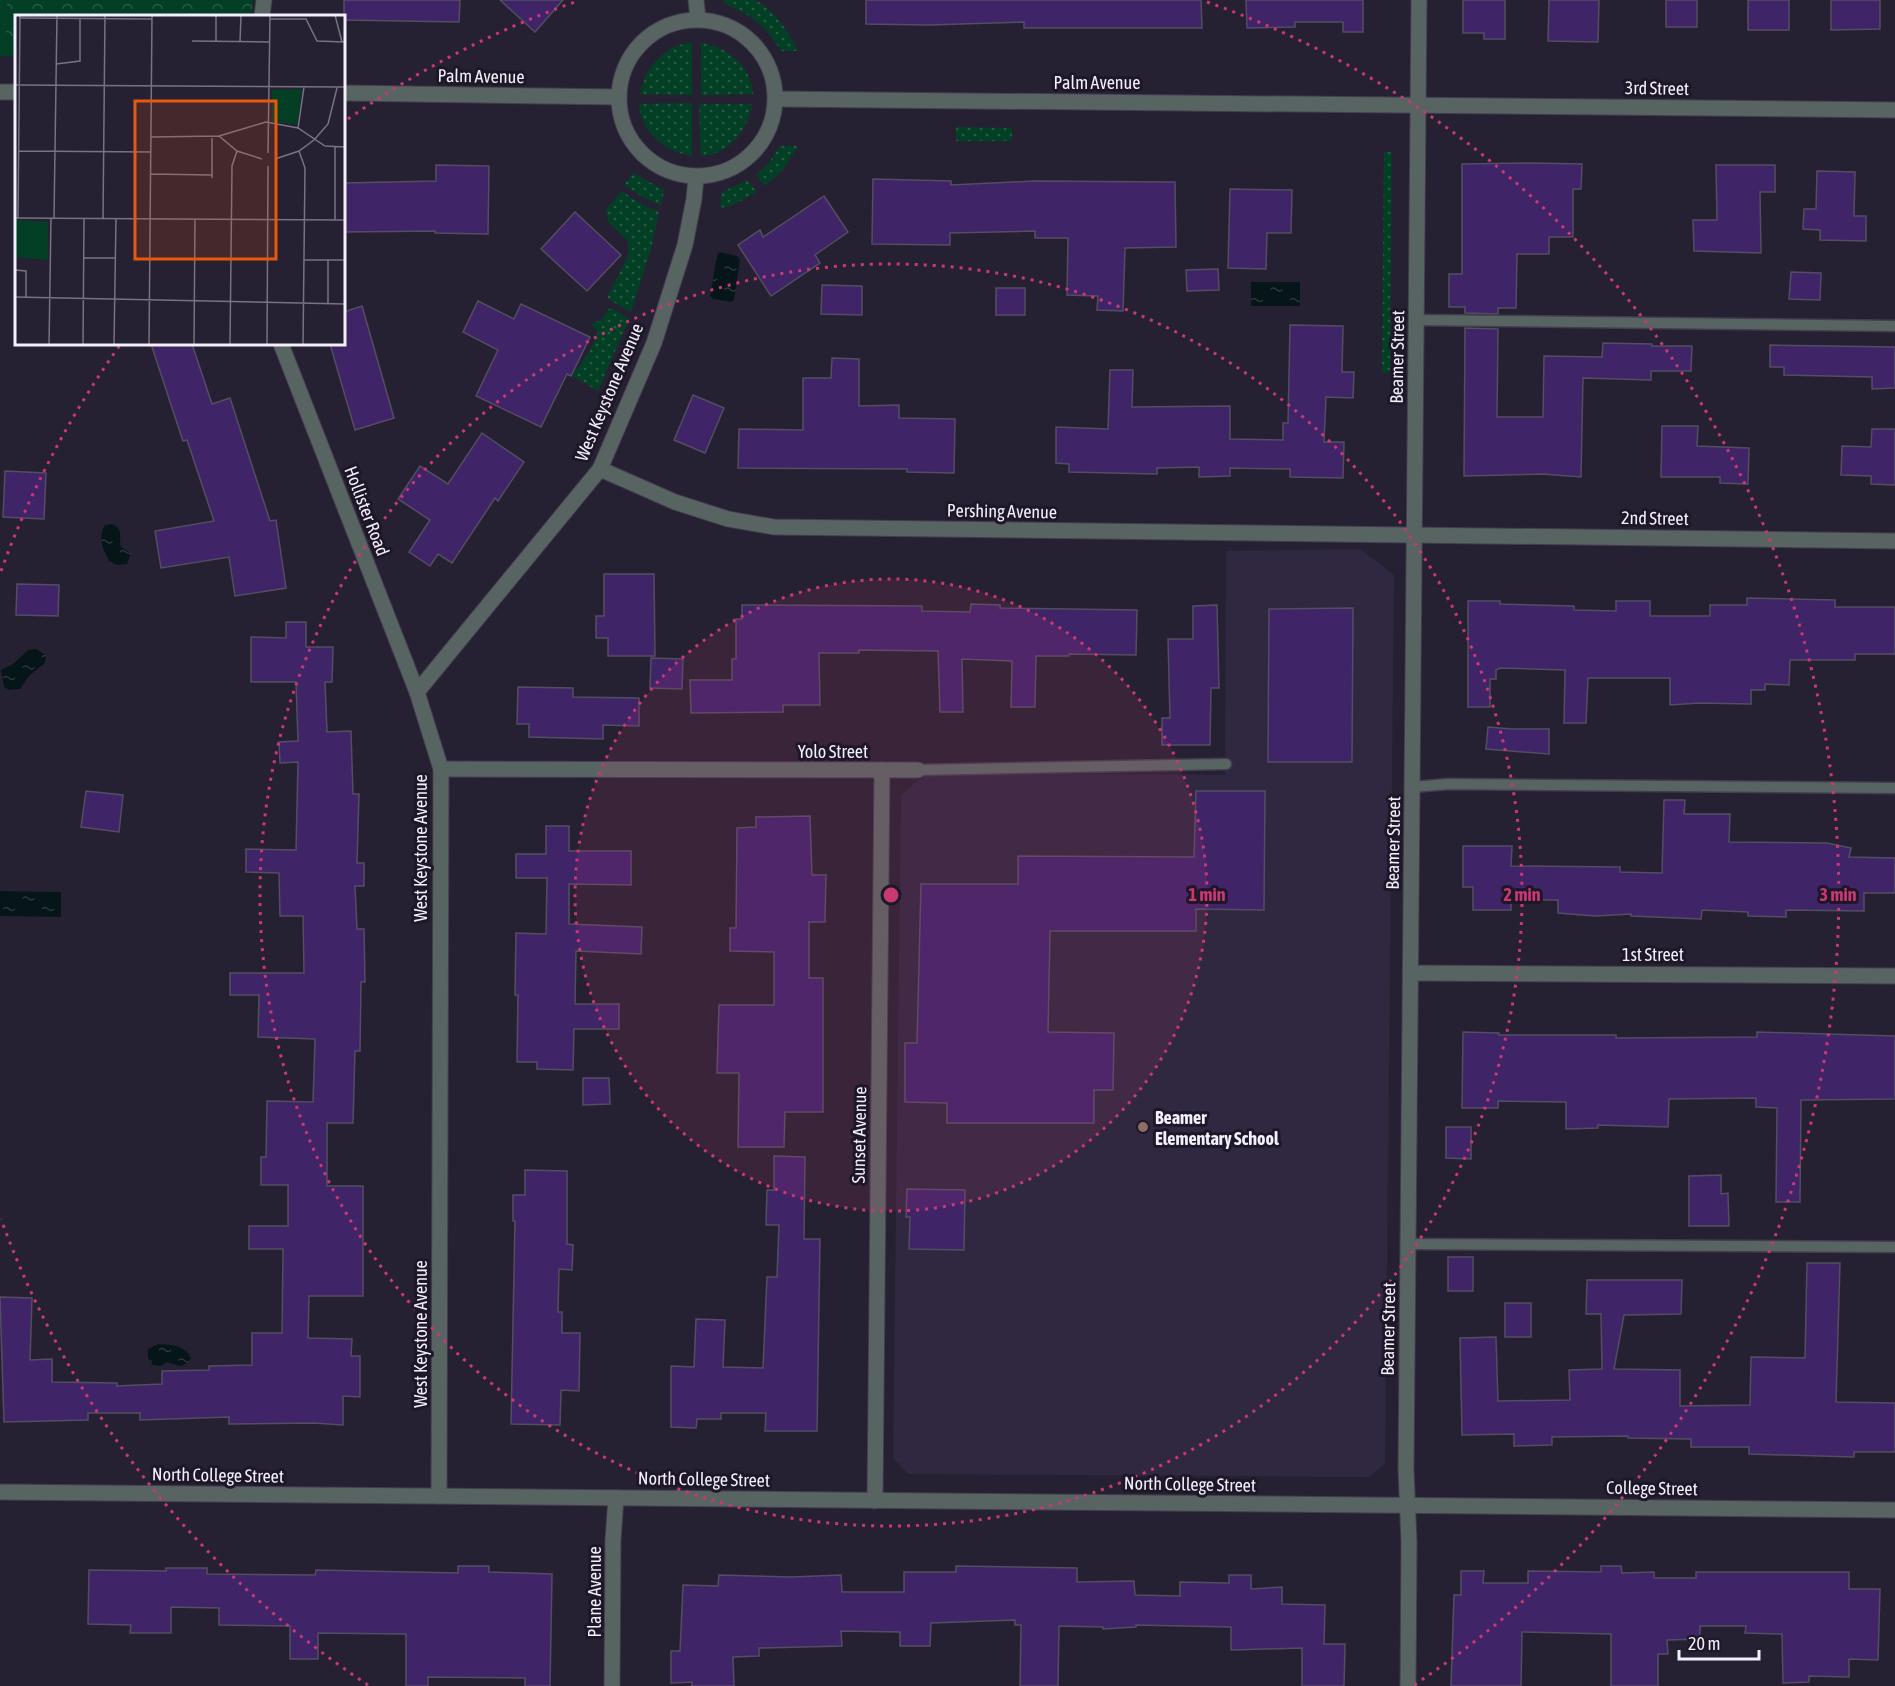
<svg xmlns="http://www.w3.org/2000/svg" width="1895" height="1686" viewBox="0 0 1895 1686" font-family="'Asap Condensed',sans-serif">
<defs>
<pattern id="grass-dots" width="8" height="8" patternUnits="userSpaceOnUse" patternTransform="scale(1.5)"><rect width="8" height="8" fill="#023f24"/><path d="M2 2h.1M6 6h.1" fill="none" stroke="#275b45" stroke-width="1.8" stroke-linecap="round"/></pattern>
<pattern id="park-crowns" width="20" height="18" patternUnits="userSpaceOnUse" patternTransform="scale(1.5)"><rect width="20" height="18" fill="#023f24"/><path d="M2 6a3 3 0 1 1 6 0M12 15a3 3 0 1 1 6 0" fill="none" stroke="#275b45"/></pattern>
<pattern id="water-ripples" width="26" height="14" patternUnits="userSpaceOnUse" patternTransform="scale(1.5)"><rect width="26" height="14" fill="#061518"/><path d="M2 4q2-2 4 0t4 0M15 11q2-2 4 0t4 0" fill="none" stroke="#2b373a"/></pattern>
</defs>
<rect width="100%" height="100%" fill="#262132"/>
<polygon fill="#302840" points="1360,549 1394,575 1385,1463 1369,1477 908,1474 893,1458 901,795 927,773 1225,775 1226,551"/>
<g fill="url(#grass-dots)">
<path d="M724,0C733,0 746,0 754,0C773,7 790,34 798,51H781C768,28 750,13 725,4Z"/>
<path d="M686,43H692V95L640,94C645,68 661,50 686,43Z"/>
<path d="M701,43C727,46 751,66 753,94L701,95Z"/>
<path d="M692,103V156C665,152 641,132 639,104Z"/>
<path d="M699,104H752C748,130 729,155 701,156Z"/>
<polygon points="956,127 1012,128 1012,141 956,141"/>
<polygon points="780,146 798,146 783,170 765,186 756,175 768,164"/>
<polygon points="1384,152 1392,152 1390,369 1388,373 1382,373"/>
<polygon points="633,173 664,190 661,205 646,199 624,185"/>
<polygon points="748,180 757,192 731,206 720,208 722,192"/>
<polygon points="621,191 647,207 659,211 651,249 631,312 608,299 608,296 628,256 628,241 609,223 606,210"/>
<path d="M612,308L629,319L598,391L571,375C583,364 593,347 598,332L592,325L593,323L601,320L609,309Z"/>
</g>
<polygon fill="url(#park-crowns)" points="0,0 253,0 251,16 16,16 16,56 0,56"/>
<polygon fill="#023f24" points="0,0 7,0 6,40 0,40"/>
<g fill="url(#water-ripples)">
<polygon points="720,252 737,256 740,260 734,300 731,302 713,299 710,296 717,255"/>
<rect x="1251" y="282" width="49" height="24"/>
<path d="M112,524C125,530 118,536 121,547L131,553L127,564L118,565L111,563C103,551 97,538 105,525Z"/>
<polygon points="36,649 46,655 45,663 29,676 20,689 9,690 4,687 1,670 13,664 28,650"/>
<polygon points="0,891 61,892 61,917 0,916"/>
<path d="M159,1344C172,1345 185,1345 191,1358L188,1363L180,1366L167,1362L161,1366L153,1365L148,1358V1349Z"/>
</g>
<g fill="#3f2468" stroke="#534d62" stroke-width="1.5">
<polygon points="344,0 460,0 459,22 344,20"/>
<polygon points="500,0 563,0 535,32"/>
<polygon points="866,0 1201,0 1202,28 1024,28 1024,22 928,25 866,24"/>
<polygon points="1246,0 1363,0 1363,32 1343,32 1343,22 1295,22 1295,27 1247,28"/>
<polygon points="1463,0 1505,0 1505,39 1484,39 1484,33 1463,33"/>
<polygon points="1549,0 1599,0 1598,42 1548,41"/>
<rect x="1666" y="0" width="31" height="27"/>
<rect x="1748" y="0" width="41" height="30"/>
<polygon points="1831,0 1880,0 1880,29 1831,30"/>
<polygon points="1531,163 1582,164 1581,189 1573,189 1573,237 1549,237 1549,254 1517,254 1516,308 1498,308 1498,314 1465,313 1465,307 1449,307 1449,274 1462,274 1462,164"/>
<polygon points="436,165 489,166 488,234 435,233 435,231 344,232 344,183 436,181"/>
<polygon points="1716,165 1775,165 1775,192 1760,192 1761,253 1694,251 1693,220 1717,220"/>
<polygon points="1817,171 1855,172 1854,216 1866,216 1866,241 1820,240 1820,230 1803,229 1804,209 1816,209"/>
<polygon points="873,179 951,181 951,185 1035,181 1175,182 1176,247 1125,248 1123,311 1097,310 1098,296 1067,295 1068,238 1035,238 1035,231 950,233 950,245 872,244"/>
<polygon points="1230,189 1292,190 1291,233 1267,233 1266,269 1228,268"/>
<polygon points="824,196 848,232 815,255 820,263 771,296 738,245 760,230 763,237"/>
<polygon points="575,212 621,255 587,291 541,249"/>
<polygon points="1218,269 1219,290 1187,291 1186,270"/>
<polygon points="1791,272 1821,273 1820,300 1789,299"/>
<polygon points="822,285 862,286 862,315 821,314"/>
<rect x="996" y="288" width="29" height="27"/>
<polygon points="478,301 514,319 521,304 590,337 571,376 567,374 541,427 476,396 498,350 463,332"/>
<polygon points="362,306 394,418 355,430 330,344 344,344 344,312"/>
<polygon points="1290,325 1343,326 1342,372 1354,372 1353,398 1326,397 1324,442 1344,442 1343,478 1290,477 1290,469 1230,468 1230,476 1199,477 1199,467 1157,468 1157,474 1069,472 1069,464 1056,463 1056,427 1108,429 1110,370 1133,370 1132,407 1230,406 1230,439 1283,440 1283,423 1288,423"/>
<polygon points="1465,328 1498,329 1497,417 1543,417 1544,356 1602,357 1603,343 1652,344 1652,346 1692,346 1691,371 1651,371 1651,380 1583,378 1581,477 1542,474 1464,476"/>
<polygon points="151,344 192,344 212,404 230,398 270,521 276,520 286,588 235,596 229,557 161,568 155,531 214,521 187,440 183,441"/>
<polygon points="1770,345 1895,347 1895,388 1872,389 1872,377 1784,375 1784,367 1770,367"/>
<polygon points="832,358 859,359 859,406 899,405 899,418 955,419 954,473 907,472 907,469 738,468 739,429 803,430 803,378 831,378"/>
<polygon points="693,395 724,408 705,453 674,440"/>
<polygon points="1662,426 1698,426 1697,446 1749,448 1748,484 1720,483 1720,477 1661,477"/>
<polygon points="1872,429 1895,429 1895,485 1871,484 1871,476 1841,475 1842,446 1871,447"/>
<polygon points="482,433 524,462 498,501 495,498 452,563 438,554 430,566 409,552 430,520 398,499 420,466 448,484"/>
<polygon points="5,471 46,473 44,519 3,517"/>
<polygon points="604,574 654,574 655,656 608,656 608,638 596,638 596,616 604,616"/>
<polygon points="17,584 59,585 58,616 16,615"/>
<polygon points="1747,598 1835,600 1835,607 1895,607 1895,654 1855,654 1855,660 1790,660 1789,685 1765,684 1765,690 1751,690 1751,704 1699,703 1670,705 1670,678 1588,678 1586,723 1564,723 1565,670 1500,668 1496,670 1496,679 1490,679 1490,707 1468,707 1468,601 1500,601 1500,604 1574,606 1574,610 1616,611 1616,601 1650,601 1650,616 1710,616 1710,605 1747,605"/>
<polygon points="971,604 1000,605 1000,608 1137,610 1136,655 1069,654 1069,656 1036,656 1035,707 1011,707 1012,661 962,659 963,712 940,712 938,651 859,650 859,653 819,653 820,705 783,705 783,712 691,713 690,680 732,680 732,659 736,659 736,619 742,619 742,605 922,606 922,611 970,612"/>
<polygon points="1217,605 1219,688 1211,688 1210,745 1162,745 1162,718 1170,718 1168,639 1193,639 1193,606"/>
<polygon points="1353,608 1352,762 1268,762 1269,609"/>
<polygon points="286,622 306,622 306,647 333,647 332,682 325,682 327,732 351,731 353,794 359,794 357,863 364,863 364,886 355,886 357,929 364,929 365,982 361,982 360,1051 355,1051 353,1123 327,1123 327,1186 363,1186 363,1296 309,1296 308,1338 352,1339 351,1356 360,1356 360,1397 343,1396 343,1425 313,1423 229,1424 229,1417 140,1420 140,1413 88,1413 88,1420 4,1422 0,1297 32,1298 30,1360 52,1359 52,1382 117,1383 117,1386 162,1384 162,1371 209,1370 209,1366 252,1365 252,1333 282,1333 283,1249 249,1249 249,1226 288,1226 288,1185 261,1185 261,1157 266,1157 267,1101 313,1102 315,1039 258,1037 259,995 230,995 230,973 304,973 303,916 280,916 279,873 246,872 246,849 296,850 298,762 280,763 279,742 298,741 296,682 251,682 251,637 286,638"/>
<polygon points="651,658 683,659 682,689 650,688"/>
<polygon points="518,687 573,688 573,697 639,698 639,726 603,725 603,739 529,737 529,724 517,724"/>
<polygon points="1488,727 1512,729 1549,729 1549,754 1486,749"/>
<polygon points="86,791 123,795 119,832 81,827"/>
<polygon points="1196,791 1265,791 1264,910 1196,909 1196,931 1050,931 1048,1032 1114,1033 1113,1090 1094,1090 1094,1123 947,1123 947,1103 905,1102 905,1043 917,1043 921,884 1018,884 1018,856 1194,857"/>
<polygon points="1664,800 1685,800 1684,814 1730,814 1729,842 1827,843 1851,848 1849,857 1895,858 1895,893 1864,893 1864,911 1786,910 1786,917 1748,916 1748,912 1702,910 1701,919 1631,916 1631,914 1595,916 1558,913 1558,900 1511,900 1511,910 1473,910 1473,887 1463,887 1463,846 1512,846 1511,866 1620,867 1620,872 1662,873"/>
<polygon points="810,816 812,875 826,875 825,922 809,922 809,978 823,978 823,1112 785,1112 784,1147 738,1147 739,1073 717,1073 719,1005 774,1005 774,952 730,951 730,928 736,928 737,828 756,827 756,817"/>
<polygon points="546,826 569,826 569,851 631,851 631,885 569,884 569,924 642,927 641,954 576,951 575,1004 619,1004 619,1029 574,1029 573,1070 537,1069 537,1062 517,1062 518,995 515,995 516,933 546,934 547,878 516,878 516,854 546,854"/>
<polygon points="1463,1032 1499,1033 1499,1035 1616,1035 1616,1038 1757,1037 1757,1032 1895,1036 1895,1099 1801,1100 1800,1202 1776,1202 1777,1108 1756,1107 1756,1098 1669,1099 1668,1127 1598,1125 1598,1128 1566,1129 1566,1102 1498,1101 1498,1108 1462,1108"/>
<polygon points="583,1078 609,1078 610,1104 583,1105"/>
<polygon points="1446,1127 1471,1127 1471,1159 1446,1158"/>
<polygon points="774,1156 805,1157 804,1239 820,1239 817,1431 765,1431 766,1413 721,1413 721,1419 697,1419 696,1428 671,1427 671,1366 694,1367 696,1319 725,1320 723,1367 763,1368 767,1277 777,1277 779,1225 766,1225 767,1190 774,1190"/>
<polygon points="525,1170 567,1171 567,1244 573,1245 572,1270 559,1269 558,1312 562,1312 562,1333 580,1333 579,1391 561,1390 560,1425 511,1424 515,1221 513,1221 513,1195 525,1195"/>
<polygon points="1721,1175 1721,1194 1728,1193 1729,1226 1689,1226 1689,1176"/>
<polygon points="907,1189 965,1190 964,1250 909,1249 910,1217 906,1217"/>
<rect x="1448" y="1257" width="25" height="34"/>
<polygon points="1807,1263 1840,1263 1836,1402 1895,1403 1895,1452 1854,1452 1854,1457 1749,1454 1749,1447 1691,1447 1691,1439 1628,1438 1628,1436 1552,1437 1552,1445 1514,1446 1514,1434 1462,1435 1460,1338 1496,1337 1498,1401 1570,1400 1569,1370 1602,1369 1601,1314 1586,1314 1587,1280 1682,1280 1681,1314 1624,1315 1614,1369 1680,1370 1680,1406 1750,1405 1751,1357 1805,1358"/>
<rect x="1505" y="1303" width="26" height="34"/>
<polygon points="458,1566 489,1566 489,1572 552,1574 550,1686 525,1686 525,1678 428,1677 428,1686 406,1686 406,1634 318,1633 318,1659 290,1659 290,1626 219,1625 219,1608 171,1607 171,1633 130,1633 131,1625 88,1624 89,1570 166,1571 166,1568 207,1568 207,1574 315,1575 316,1570 458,1573"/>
<polygon points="956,1566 1077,1568 1077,1582 1134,1581 1135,1595 1180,1596 1180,1582 1229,1583 1229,1575 1251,1575 1251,1589 1282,1587 1282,1604 1325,1605 1324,1644 1345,1644 1344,1686 1302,1686 1302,1648 1231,1650 1231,1627 1136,1625 1136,1627 1103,1629 1103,1627 1059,1626 1058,1686 1020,1686 1021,1625 1015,1625 1015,1620 931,1623 930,1646 900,1646 900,1632 841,1631 842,1646 759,1648 759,1656 733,1657 734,1686 692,1686 692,1682 671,1683 671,1651 680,1651 683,1585 718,1586 719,1575 792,1577 841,1575 842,1592 904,1592 904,1572 956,1572"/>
<polygon points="1601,1566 1621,1566 1622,1573 1654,1572 1654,1578 1696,1578 1696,1572 1849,1572 1849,1589 1880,1589 1878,1660 1849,1659 1849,1677 1809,1676 1809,1682 1783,1683 1782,1634 1745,1633 1746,1626 1700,1626 1700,1639 1667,1640 1668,1654 1658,1654 1658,1686 1611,1686 1611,1634 1522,1632 1521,1686 1451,1686 1454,1595 1461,1595 1461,1571 1484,1571 1483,1583 1528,1583 1528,1571 1601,1572"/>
</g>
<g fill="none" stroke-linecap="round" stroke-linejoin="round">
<g stroke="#433e4e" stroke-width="13">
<g id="service">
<polyline points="1417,320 1895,326"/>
<polyline points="918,770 1226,764"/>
<polyline points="1413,787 1448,784 1895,788"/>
<polyline points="1409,1244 1895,1247"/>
</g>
</g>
<g stroke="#433e4e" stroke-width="17">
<g id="minor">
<polyline points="696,0 698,19"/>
<polyline points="262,16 264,0"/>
<circle cx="697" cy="98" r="78"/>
<polyline points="0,92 16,92"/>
<polyline points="344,93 619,97"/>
<polyline points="776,99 1895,110"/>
<polyline points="281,344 417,692"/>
<polyline points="600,469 675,502 728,519 774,527 1895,541"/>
<polyline points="441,769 918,770"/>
<polyline points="1411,973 1895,976"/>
<polyline points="439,1496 441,769 417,692 600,469 654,343 685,245 694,199 696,177"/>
<polyline points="875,1501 882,770"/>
<polyline points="612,1686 613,1540 616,1498"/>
</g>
</g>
<g stroke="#433e4e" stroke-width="17">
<g id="tertiary">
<polyline points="0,1492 1895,1510"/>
<polyline points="1408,1686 1409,1542 1406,1469 1419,0"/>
</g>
</g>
<use href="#service" stroke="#586462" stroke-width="10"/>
<use href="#minor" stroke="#586462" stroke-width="15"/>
<use href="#tertiary" stroke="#586462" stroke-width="15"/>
</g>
<circle cx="891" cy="895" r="316" fill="#c93873" fill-opacity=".12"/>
<g fill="none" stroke="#c93873" stroke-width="3" stroke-dasharray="3 6">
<circle cx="891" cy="895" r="316"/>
<circle cx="891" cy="895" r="631"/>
<path d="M368 1685A947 947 0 0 1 1 1219M1 571A947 947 0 0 1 120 345M348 119A947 947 0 0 1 575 2M1207 2A947 947 0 0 1 1414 1685"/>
</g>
<circle fill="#8d6e63" stroke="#1d1728" stroke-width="2" cx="1143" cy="1127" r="6"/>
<g text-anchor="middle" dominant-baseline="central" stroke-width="6" stroke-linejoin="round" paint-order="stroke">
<g font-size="18" fill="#f3effc" stroke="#1d1728">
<text transform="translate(481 76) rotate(1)">Palm Avenue</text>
<text x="1097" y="82">Palm Avenue</text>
<text transform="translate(1657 88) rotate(1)">3rd Street</text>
<text transform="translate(1397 357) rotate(-89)">Beamer Street</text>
<text transform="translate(609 392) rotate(-67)">West Keystone Avenue</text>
<text transform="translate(367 511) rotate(69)">Hollister Road</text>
<text transform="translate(1002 511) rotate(1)">Pershing Avenue</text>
<text transform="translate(1655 518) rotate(1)">2nd Street</text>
<text x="833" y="751">Yolo Street</text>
<text transform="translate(1393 843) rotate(-89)">Beamer Street</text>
<text transform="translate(420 848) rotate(-90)">West Keystone Avenue</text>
<text x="1653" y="954">1st Street</text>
<text transform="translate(859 1135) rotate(-89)">Sunset Avenue</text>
<text transform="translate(1388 1329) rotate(-89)">Beamer Street</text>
<text transform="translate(420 1334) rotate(-90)">West Keystone Avenue</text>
<text transform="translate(218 1475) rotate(1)">North College Street</text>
<text transform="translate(704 1479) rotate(1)">North College Street</text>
<text transform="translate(1190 1484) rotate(1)">North College Street</text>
<text transform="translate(1652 1488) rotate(1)">College Street</text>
<text transform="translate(594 1592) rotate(-90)">Plane Avenue</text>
</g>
<g font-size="18" font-weight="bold" fill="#f3effc" stroke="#1d1728" text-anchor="start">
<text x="1155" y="1117">Beamer<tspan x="1155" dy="21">Elementary School</tspan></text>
</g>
</g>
<g transform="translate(15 15)">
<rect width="330" height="330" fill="#262132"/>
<path d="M287,74L282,110L257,106V75ZM0,205L33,207V245L0,242Z" fill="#023f24"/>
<path fill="none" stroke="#787383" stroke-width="1.5" d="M320,0L327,27M4,3L137,4M255,4H291L302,26L330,27M177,26L254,27M201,27V0M225,27L226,0M41,49L65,46V4M0,70L330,72M283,113L289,72M204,121L251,107L283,113L310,131L330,132M136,122L204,121L222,136L247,144M4,136L136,137M284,136L290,153L288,330M253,138L255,0M260,144L284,136L299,125L313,109L322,73M136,159L197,160M197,163V123M0,203L330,205M3,203L5,0M39,203L42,0M88,203L90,0M320,205V132M69,243H100M289,245H330M0,255L11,256V282M0,282L330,289M313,288V245M34,330L36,203M68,330L69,203M99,330L101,203M134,330L137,0M179,330L180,204M215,330L217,151L222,136M252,330L253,151"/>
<path fill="#e8590c" fill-opacity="0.15" stroke="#e8590c" stroke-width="3" d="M120,86H261V244H120Z"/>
<rect width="330" height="330" fill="none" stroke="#f3effc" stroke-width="3"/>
</g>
<circle cx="891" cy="895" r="9" fill="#c93873" stroke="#1d1728" stroke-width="3"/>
<g font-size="18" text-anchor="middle" font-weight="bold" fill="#c93873" stroke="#1d1728" stroke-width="6" stroke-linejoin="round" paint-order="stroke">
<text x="1207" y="901">1 min</text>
<text x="1522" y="901">2 min</text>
<text x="1838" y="901">3 min</text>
</g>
<path d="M1679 1650v9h80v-9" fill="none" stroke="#f3effc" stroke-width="3"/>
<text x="1688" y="1650" font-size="18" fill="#f3effc" stroke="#1d1728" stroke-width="4.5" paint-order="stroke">20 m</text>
</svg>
